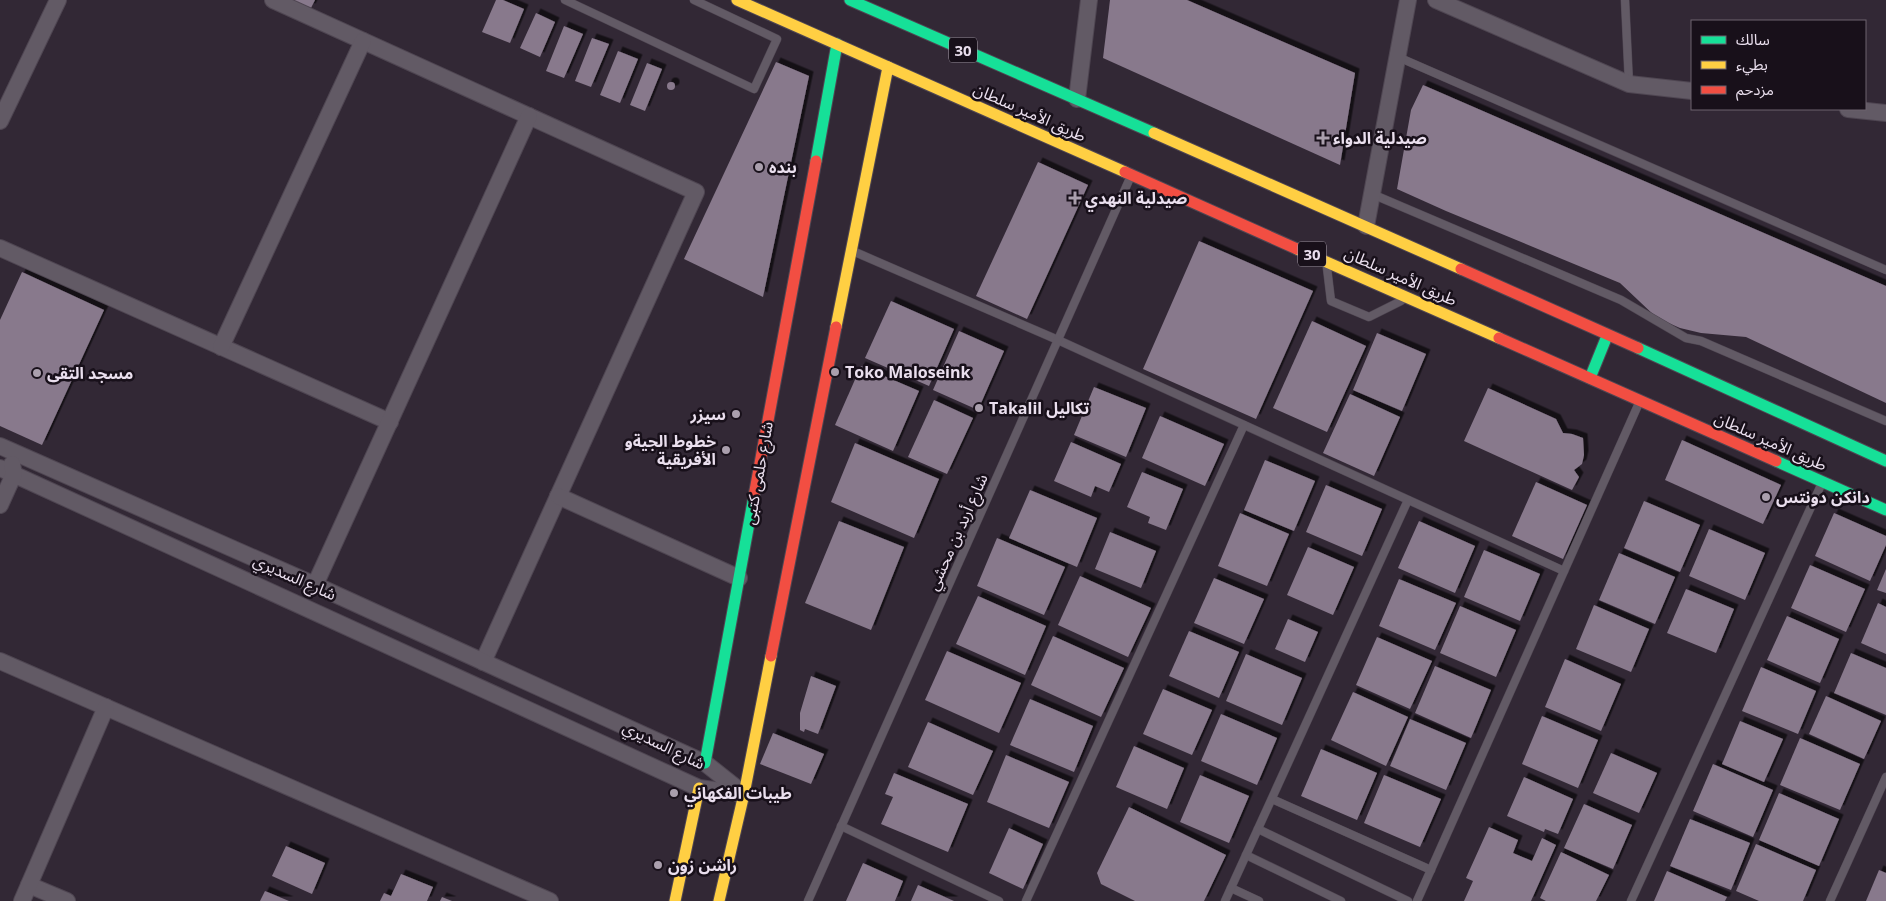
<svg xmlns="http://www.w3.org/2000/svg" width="1886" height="901" viewBox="0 0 1886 901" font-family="'Open Sans','Noto Sans Arabic',sans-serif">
<defs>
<filter id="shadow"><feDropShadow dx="4.5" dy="-4.5" stdDeviation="0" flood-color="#0009"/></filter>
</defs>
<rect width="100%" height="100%" fill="#322835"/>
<g fill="#88798c" filter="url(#shadow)">
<polygon points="292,0 315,0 311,8"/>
<polygon points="496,0 503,0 524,9 510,43 482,32"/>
<polygon points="1110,0 1187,0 1355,73 1340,165 1103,58"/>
<polygon points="536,13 555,22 540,57 520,48"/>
<polygon points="564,26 583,34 564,78 546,71"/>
<polygon points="592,38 609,44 591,87 575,81"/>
<polygon points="618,51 638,59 620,103 600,95"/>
<polygon points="776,62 809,76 763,297 684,259"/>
<polygon points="647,63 662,69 645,111 630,105"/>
<circle cx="671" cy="86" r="4"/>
<polygon points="1423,85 1886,286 1886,403 1746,337 1701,333 1680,328 1657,318 1620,283 1446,211 1397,189 1411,110"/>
<polygon points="1038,162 1088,185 1027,319 976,296"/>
<polygon points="1199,241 1313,291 1256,419 1143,369"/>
<polygon points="22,272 104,310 42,445 0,426 0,320"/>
<polygon points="891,301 954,329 929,386 865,358"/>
<polygon points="1312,321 1366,346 1327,432 1273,408"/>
<polygon points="959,331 1004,351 978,410 933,390"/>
<polygon points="1377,333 1426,354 1402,411 1353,390"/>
<polygon points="861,366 919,391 893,451 835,425"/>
<polygon points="1094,387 1146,408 1126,457 1074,435"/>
<polygon points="1488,388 1556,419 1563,433 1572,434 1583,438 1584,455 1582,464 1574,470 1579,477 1572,490 1464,441"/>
<polygon points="1350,394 1400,417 1374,476 1323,453"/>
<polygon points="934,400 973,418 947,474 908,457"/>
<polygon points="1160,416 1224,444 1205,486 1142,458"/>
<polygon points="1682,440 1781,485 1763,524 1665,480"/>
<polygon points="1071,442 1121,464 1109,492 1095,486 1091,497 1054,481"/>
<polygon points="855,443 939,479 914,538 831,502"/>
<polygon points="1265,460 1315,481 1294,531 1244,510"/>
<polygon points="1142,472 1183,489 1166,530 1148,523 1150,517 1127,507"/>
<polygon points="1536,482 1587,505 1563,559 1512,536"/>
<polygon points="1326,485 1382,509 1362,556 1306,532"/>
<polygon points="1030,490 1097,518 1077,567 1009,538"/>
<polygon points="1644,501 1700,525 1680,572 1624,548"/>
<polygon points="1240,513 1289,534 1267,586 1218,566"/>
<polygon points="1834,513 1886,536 1886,545 1870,581 1815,556"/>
<polygon points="839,521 904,547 871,630 805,603"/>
<polygon points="1419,521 1475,546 1455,593 1398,568"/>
<polygon points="1709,529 1765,553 1745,600 1689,576"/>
<polygon points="1110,532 1156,551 1141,588 1095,569"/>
<polygon points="997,538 1065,567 1044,615 977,586"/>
<polygon points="1308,547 1354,567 1333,615 1287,595"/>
<polygon points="1484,550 1540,574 1520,621 1464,597"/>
<polygon points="1619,553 1675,577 1655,624 1599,600"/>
<polygon points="1810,565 1865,589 1846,632 1791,608"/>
<polygon points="1886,569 1886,593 1877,590"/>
<polygon points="1080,576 1151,608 1128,657 1058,625"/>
<polygon points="1214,578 1264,599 1244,644 1194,623"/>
<polygon points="1399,579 1456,603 1435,650 1379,626"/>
<polygon points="1686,589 1734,609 1716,653 1667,633"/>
<polygon points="978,596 1046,626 1025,675 956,644"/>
<polygon points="1878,603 1886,607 1886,654 1861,643"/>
<polygon points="1594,605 1649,629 1631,672 1576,649"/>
<polygon points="1460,606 1516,630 1496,677 1440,653"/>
<polygon points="1787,616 1839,639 1820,683 1767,660"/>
<polygon points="1288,619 1318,632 1305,662 1275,649"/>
<polygon points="1189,631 1239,652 1219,698 1169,676"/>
<polygon points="1053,636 1124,668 1101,717 1031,685"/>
<polygon points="1377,637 1432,661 1410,709 1356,685"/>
<polygon points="947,651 1021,683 999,733 925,700"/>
<polygon points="1851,653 1886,668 1886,715 1834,693"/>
<polygon points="1246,654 1302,678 1282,725 1226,701"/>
<polygon points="1565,659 1621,684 1601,731 1545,707"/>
<polygon points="1435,666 1491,690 1471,738 1415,713"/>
<polygon points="1761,667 1816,691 1798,734 1742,711"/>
<polygon points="811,676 836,686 818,734 805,729 804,732 800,730 800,713"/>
<polygon points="1163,689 1212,710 1192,755 1143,734"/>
<polygon points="1353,692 1408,717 1386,766 1331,740"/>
<polygon points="1826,696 1881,721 1864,759 1809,734"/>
<polygon points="1030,699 1093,726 1074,772 1010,745"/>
<polygon points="1221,714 1277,738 1257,785 1201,761"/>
<polygon points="1542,716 1598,740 1578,788 1522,764"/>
<polygon points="1410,719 1466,743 1446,790 1390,766"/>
<polygon points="1740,721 1783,739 1764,782 1722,764"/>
<polygon points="928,722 993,751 973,795 908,767"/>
<polygon points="773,733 824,754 811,784 760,764"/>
<polygon points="1800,738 1860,764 1840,810 1780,785"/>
<polygon points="1134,746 1184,768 1167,809 1116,787"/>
<polygon points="1321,749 1377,773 1357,820 1301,796"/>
<polygon points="1611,753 1657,773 1639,813 1593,793"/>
<polygon points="1006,755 1069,782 1049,828 987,802"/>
<polygon points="1713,764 1773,790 1753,837 1693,811"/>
<polygon points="894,773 968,804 948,852 881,824 893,797 885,794"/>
<polygon points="1200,775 1249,796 1229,843 1180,822"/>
<polygon points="1384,775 1441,799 1420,847 1364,823"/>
<polygon points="1524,777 1573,799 1558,834 1545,829 1544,832 1507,816"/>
<polygon points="1779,793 1839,819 1819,866 1759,840"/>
<polygon points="1584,804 1632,825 1613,869 1564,848"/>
<polygon points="1129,807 1226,855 1204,901 1135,901 1101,884 1097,873"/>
<polygon points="1690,819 1750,843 1731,890 1670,866"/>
<polygon points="1489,827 1518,840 1513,853 1532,861 1542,838 1556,845 1531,901 1464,901 1473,881 1466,878"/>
<polygon points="1009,828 1043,844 1023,889 989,873"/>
<polygon points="1756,844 1816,870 1803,901 1759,901 1736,891"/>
<polygon points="286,846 325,863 312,894 272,876"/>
<polygon points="1561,852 1609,875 1596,901 1546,901 1540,898"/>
<polygon points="863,863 903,881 895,901 846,901"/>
<polygon points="1879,870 1886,873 1886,901 1866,901"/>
<polygon points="1667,871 1727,897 1725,901 1654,901"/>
<polygon points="401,874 433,887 427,901 380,901 384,893 391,896"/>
<polygon points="918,885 954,901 911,901"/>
<polygon points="265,891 289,901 260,901"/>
<polygon points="442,897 452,901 440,901"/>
</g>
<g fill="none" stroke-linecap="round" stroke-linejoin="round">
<g stroke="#4f4652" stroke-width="9">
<g id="lane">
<polyline points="565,0 754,89 777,39 694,0"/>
<polyline points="1625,0 1629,84"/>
<polyline points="1398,57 1886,270"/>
<polyline points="1372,194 1621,300 1686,338 1701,341 1886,421"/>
<polyline points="855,252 1058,340 1564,571"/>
<polyline points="1327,268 1331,301 1369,317 1401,301"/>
<polyline points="1272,799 1431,870"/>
<polyline points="841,826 999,901"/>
<polyline points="1258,829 1408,901"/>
<polyline points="1246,855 1341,901"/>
<polyline points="1231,888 1259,901"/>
<polyline points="808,901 1130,178"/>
<polyline points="1026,901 1244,425"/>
<polyline points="1225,901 1408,500"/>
<polyline points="1417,901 1639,403"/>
<polyline points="1631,901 1821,485"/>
<polyline points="1830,901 1886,777"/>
</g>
</g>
<g stroke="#4f4652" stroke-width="18">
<g id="street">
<polyline points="273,0 696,192 483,662"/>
<polyline points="1436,0 1629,84 1692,91"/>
<polyline points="1077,99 1089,0"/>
<polyline points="1848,109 1886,113"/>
<polyline points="0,121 58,0"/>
<polyline points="1366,226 1408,0"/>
<polyline points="0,248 390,422"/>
<polyline points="221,347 363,41"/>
<polyline points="0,446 315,585 705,763 744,794"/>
<polyline points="0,468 699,788 743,794"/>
<polyline points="558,496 739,578"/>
<polyline points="0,505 14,474 12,464"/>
<polyline points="315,585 529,116"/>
<polyline points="0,661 550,901"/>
<polyline points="29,885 67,901"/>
<polyline points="22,901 106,707"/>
</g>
</g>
<g stroke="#4f4652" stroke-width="13">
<g id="fast">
<polyline points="850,0 1154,133"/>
<polyline points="816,161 837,44"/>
<polyline points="1638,348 1886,461"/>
<polyline points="1590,378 1607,336"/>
<polyline points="1776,461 1886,510"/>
<polyline points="705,763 754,496"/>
</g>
</g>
<g stroke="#4f4652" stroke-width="13">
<g id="slow">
<polyline points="737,0 1125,172"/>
<polyline points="1154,133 1461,269"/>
<polyline points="1297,249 1499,338"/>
<polyline points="836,327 888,67"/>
<polyline points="675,901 699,788"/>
<polyline points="719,901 744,794 771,656"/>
</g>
</g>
<g stroke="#4f4652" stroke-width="13">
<g id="jam">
<polyline points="1125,172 1297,249"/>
<polyline points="1461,269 1638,348"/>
<polyline points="1499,338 1776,461"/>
<polyline points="754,496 816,161"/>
<polyline points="771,656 836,327"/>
</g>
</g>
<use href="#lane" stroke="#625a65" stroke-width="8"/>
<use href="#street" stroke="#625a65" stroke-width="16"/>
<use href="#fast" stroke="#16e098" stroke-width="11"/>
<use href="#slow" stroke="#ffcf43" stroke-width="11"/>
<use href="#jam" stroke="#f24e42" stroke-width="11"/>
</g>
<g fill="#aa9fad" stroke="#18101a" stroke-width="2">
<path d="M1320.5 130.5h5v5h5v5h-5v5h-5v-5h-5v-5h5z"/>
<circle cx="759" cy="167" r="5"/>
<path d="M1072.5 190.5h5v5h5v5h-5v5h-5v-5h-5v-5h5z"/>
<circle cx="835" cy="372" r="5"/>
<circle cx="37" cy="373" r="5"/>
<circle cx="979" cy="408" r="5"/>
<circle cx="736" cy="414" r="5"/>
<circle cx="726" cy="450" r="5"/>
<circle cx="1766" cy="497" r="5"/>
<circle cx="674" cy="793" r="5"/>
<circle cx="658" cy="865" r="5"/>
</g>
<g text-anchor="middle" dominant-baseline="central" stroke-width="5" stroke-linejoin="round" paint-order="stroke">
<g fill="#18101a" stroke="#aba1ae" stroke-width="1">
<rect x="949" y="37.5" width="28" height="25" rx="4"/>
<rect x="1298" y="241.5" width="28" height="25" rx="4"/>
</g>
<g font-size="15" font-weight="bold" fill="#eadfee">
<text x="963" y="50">30</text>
<text x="1312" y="254">30</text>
</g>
<g font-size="16" fill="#eadfee" stroke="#18101a">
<text transform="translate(1030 112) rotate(24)">طريق الأمير سلطان</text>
<text transform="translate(1401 276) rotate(24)">طريق الأمير سلطان</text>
<text transform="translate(1771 441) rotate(24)">طريق الأمير سلطان</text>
<text transform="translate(758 473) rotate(-80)">شارع حلمى كتبى</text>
<text transform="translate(957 532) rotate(-66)">شارع أربد بن محشي</text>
<text transform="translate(295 577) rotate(24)">شارع السديري</text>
<text transform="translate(664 745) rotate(26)">شارع السديري</text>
</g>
<g font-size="16" font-weight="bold" fill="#eadfee" stroke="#18101a" text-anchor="start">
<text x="1333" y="138">صيدلية الدواء</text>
<text x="769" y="167">بنده</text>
<text x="1085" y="198">صيدلية النهدي</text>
<text x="845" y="372">Toko Maloseink</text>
<text x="47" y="373">مسجد التقى</text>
<text x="989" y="408">Takalil تكاليل</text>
<text x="726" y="414" text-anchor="end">سيزر</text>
<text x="716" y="441" text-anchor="end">خطوط الجيةو<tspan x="716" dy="18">الأفريقية</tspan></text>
<text x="1776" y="497">دانكن دونتس</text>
<text x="684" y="793">طيبات الفكهاني</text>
<text x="668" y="865">راشن زون</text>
</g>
</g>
<rect x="1691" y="20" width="175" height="90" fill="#18101a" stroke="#6c636f"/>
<rect x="1701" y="36" width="25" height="8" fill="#16e098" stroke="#6c636f"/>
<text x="1736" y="45" font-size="15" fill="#eadfee">سالك</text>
<rect x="1701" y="61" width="25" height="8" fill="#ffcf43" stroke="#6c636f"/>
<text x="1736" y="70" font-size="15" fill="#eadfee">بطيء</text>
<rect x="1701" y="86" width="25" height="8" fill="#f24e42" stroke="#6c636f"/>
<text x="1736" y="95" font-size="15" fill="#eadfee">مزدحم</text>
</svg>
